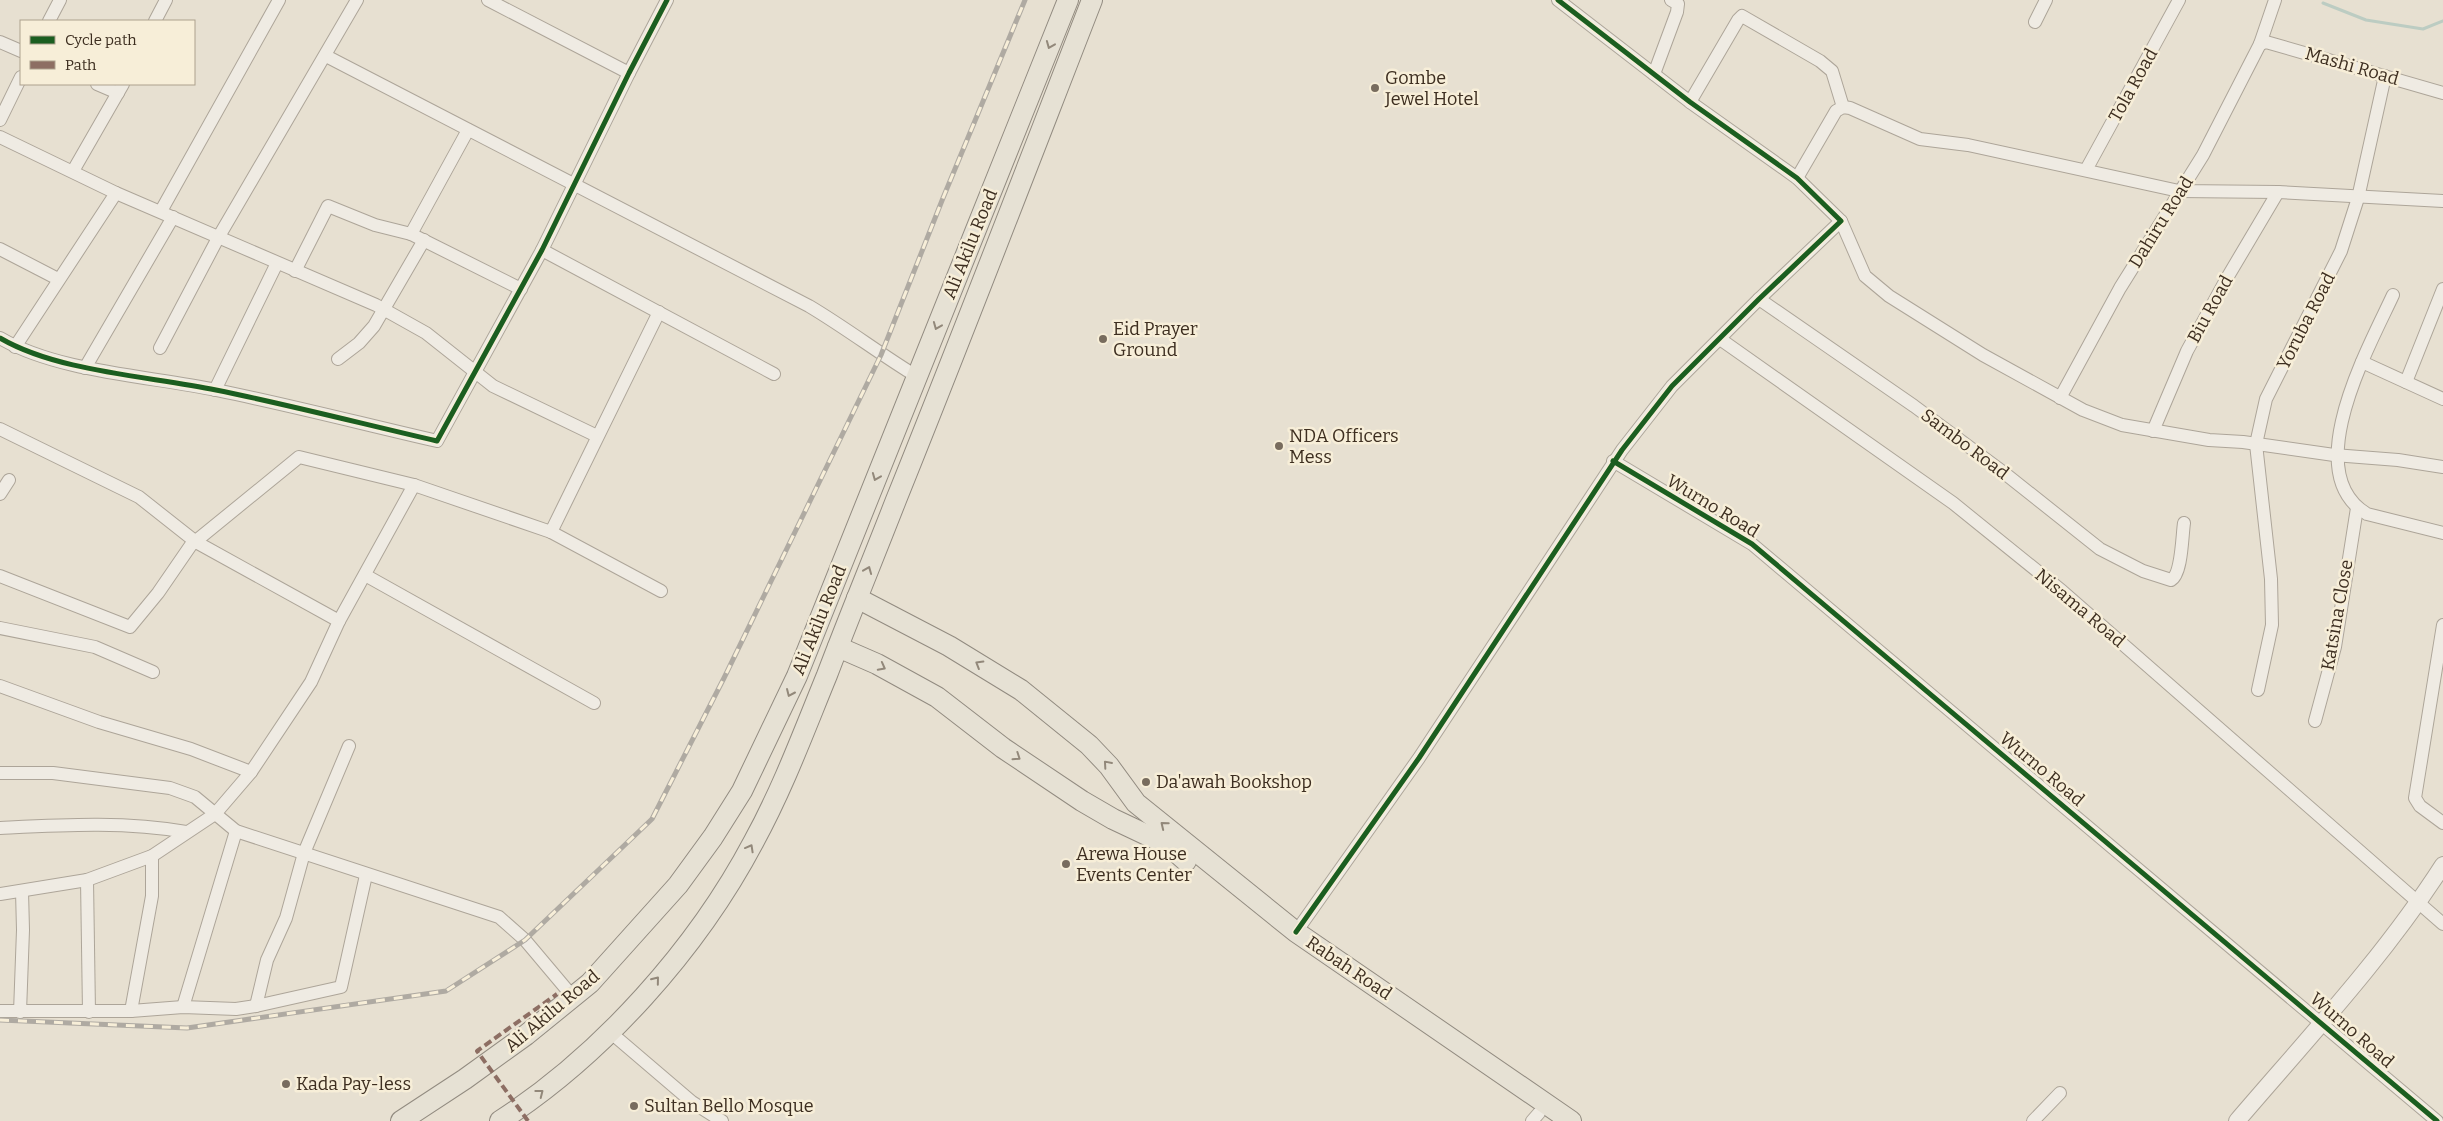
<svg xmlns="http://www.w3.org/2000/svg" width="2443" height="1121" viewBox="0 0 2443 1121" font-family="Bitter,serif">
<rect width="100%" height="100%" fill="#e7e0d1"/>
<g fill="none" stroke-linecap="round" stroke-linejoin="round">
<polyline stroke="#bcccc2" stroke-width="3" points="2323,3 2366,20 2423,29 2443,21"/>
<g stroke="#ada599" stroke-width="14">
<g id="minor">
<polyline points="488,0 629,73"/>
<polyline points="49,21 60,0"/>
<polyline points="155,21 166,0"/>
<polyline points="2035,22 2046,0"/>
<polyline points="0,42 21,51"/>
<polyline points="2260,44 2266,42 2443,93"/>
<path d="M326,56L809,306C846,328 880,354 916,376"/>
<polyline points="1654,74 1677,12 1678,4 1671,0"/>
<polyline points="97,84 118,93"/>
<polyline points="1690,102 1738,20 1742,16 1820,61 1832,71 1843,107"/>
<polyline points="0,120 21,77"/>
<polyline points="0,137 116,193 376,305 426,333 493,386 597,436"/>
<polyline points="2086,170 2179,0"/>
<polyline points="73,171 123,84"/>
<polyline points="1797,178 1836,111 1843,107 1850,108 1920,139 1968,145 2179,191 2278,192 2443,201"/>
<polyline points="161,211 279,0"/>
<polyline points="1841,221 1865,276 1889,296 1983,355 2083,410 2122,425 2209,440 2243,442 2334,455 2398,460 2443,467"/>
<polyline points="411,234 468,130"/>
<polyline points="0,249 58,279"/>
<polyline points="542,250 774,374"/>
<polyline points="295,271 328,206 375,225 411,234 521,289"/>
<path d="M2393,295C2369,347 2298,473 2367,514L2443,533"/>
<path d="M1759,299L1914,406L2003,472L2100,549L2143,571L2171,580C2182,574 2182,536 2184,523"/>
<path d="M0,338C58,372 149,376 216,390C290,405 363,424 437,441L542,250L629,73L667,0"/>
<polyline points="1720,339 1953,503 2062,591 2443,924"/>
<polyline points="15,347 116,193"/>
<polyline points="160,348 218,238 357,0"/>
<polyline points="338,359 359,343 374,326 424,240"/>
<polyline points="2362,362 2443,399"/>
<polyline points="85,368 173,217"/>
<polyline points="2406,382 2443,289"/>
<polyline points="215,390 277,263"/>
<polyline points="2060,398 2120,288 2203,155 2260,44 2275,0"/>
<polyline points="0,429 139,497 196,542 339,621"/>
<polyline points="2153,431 2187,351 2227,278 2278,192"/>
<polyline points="1613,461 1752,544 2437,1121"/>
<polyline points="0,494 9,480"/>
<polyline points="551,532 659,312"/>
<polyline points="365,575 594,703"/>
<polyline points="0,576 130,627 158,593 191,545 299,457 414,485 551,532 661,591"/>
<polyline points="2443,625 2415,798 2420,806 2443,823"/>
<polyline points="0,628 95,647 153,672"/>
<polyline points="0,686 99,722 191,749 251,772"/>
<polyline points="2258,690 2272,625 2271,579 2256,444 2266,399 2341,251 2358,198 2385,76"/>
<polyline points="2315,721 2335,647 2357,508"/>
<polyline points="0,773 53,773 170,788 195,797 236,831 499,917 525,940 573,997"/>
<path d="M0,828C61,825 125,821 186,832"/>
<polyline points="87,880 89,1012"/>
<polyline points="0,894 87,880 152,856 215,814 251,772 311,682 339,621 414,485"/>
<polyline points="1296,932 1419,758 1622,450 1672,386 1759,299 1841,221 1797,178 1690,102 1558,0"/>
<polyline points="256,1006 267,960 286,918 304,853 349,746"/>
<polyline points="183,1007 236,831"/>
<polyline points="0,1011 131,1011 183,1007 236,1009 256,1006 341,987 366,875"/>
<polyline points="131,1011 152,896 152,856"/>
<polyline points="20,1012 23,930 22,891"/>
<polyline points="610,1032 692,1102 722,1121"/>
<polyline points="1532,1121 1539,1113"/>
<polyline points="2033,1121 2060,1093"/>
</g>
</g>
<g stroke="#ada599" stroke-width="18">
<path id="tertiary" d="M2237,1121C2308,1038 2384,957 2443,865"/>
</g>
<g stroke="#928b80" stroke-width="22">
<g id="primary">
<polyline points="857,598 949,646 1021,690 1089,745 1109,766 1136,803 1296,932 1571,1121"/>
<polyline points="838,647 877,664 937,697 1003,748 1082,801 1113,819 1168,845 1186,861"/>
<polyline points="401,1121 465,1079 526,1035 590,983 678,885 713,837 742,791 797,676 1068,0"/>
<path d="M500,1121C602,1055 697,949 754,841C783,788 804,731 827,675C849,617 873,559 896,500C963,334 1027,167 1092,0"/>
</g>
</g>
<use href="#minor" stroke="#efebe3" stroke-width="12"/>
<use href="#tertiary" stroke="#efebe3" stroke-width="16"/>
<use href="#primary" stroke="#e6e1d4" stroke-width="20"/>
<g stroke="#afaaa2" stroke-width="5">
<polyline id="rail" points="0,1020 187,1028 446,991 525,940 652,819 724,678 881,355 943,198 1025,0"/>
</g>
<use href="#rail" stroke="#f7eed8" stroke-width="3" stroke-dasharray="9" stroke-linecap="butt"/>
<polyline stroke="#8d6e63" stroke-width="4" stroke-dasharray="8 4" stroke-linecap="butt" points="528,1121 477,1051 557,994"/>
<g stroke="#f7eed8" stroke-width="8">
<g id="cycleway">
<path d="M0,338C58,372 149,376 216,390C290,405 363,424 437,441L542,250L629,73L667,0"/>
<polyline points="1613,461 1752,544 2437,1121"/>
<polyline points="1296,932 1419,758 1622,450 1672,386 1759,299 1841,221 1797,178 1690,102 1558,0"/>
</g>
</g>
<use href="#cycleway" stroke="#1b5e20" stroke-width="5"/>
</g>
<defs><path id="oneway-chevron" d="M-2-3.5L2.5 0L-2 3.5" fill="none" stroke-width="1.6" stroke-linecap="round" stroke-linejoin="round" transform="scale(1.25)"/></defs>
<g stroke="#92887a">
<use href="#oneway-chevron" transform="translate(1050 45) rotate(112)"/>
<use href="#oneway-chevron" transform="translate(937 326) rotate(112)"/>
<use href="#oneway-chevron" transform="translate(876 477) rotate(112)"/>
<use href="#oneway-chevron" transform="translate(868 570) rotate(-68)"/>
<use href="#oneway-chevron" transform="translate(979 664) rotate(-149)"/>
<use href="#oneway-chevron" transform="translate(882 667) rotate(28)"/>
<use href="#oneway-chevron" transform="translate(790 693) rotate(114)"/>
<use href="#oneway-chevron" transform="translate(1017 757) rotate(34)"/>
<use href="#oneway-chevron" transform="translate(1107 764) rotate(-131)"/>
<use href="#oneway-chevron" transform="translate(1164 825) rotate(-141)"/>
<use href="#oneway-chevron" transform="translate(750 848) rotate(-61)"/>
<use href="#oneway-chevron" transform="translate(656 980) rotate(-51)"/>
<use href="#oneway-chevron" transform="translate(540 1093) rotate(-38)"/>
</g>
<g fill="#786c5e" stroke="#f7eed8" stroke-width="2">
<circle cx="1375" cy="88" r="5"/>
<circle cx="1103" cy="339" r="5"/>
<circle cx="1279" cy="446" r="5"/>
<circle cx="1146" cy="782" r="5"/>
<circle cx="1066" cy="864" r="5"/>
<circle cx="286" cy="1084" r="5"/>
<circle cx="634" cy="1106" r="5"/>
</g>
<g text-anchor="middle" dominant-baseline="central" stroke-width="5" stroke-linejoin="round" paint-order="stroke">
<g font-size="18" fill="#3d2e20" stroke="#f7eed8">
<text transform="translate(2352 66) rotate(16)">Mashi Road</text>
<text transform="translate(2133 85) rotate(-61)">Tola Road</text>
<text transform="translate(2161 222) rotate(-58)">Dahiru Road</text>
<text transform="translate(970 244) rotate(-68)">Ali Akilu Road</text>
<text transform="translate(2210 309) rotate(-61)">Biu Road</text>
<text transform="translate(2306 321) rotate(-63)">Yoruba Road</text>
<text transform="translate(1965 444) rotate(37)">Sambo Road</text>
<text transform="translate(1713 506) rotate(31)">Wurno Road</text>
<text transform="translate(2080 608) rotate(40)">Nisama Road</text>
<text transform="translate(2337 615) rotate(-80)">Katsina Close</text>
<text transform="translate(819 620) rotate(-68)">Ali Akilu Road</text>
<text transform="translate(2042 769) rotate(40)">Wurno Road</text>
<text transform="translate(1349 968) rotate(34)">Rabah Road</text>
<text transform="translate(552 1011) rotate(-40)">Ali Akilu Road</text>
<text transform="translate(2352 1030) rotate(41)">Wurno Road</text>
</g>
<g font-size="18" fill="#3d2e20" stroke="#f7eed8" text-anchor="start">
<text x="1385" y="78">Gombe<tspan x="1385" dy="21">Jewel Hotel</tspan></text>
<text x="1113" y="329">Eid Prayer<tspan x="1113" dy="21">Ground</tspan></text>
<text x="1289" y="436">NDA Officers<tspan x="1289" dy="21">Mess</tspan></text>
<text x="1156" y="782">Da'awah Bookshop</text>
<text x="1076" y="854">Arewa House<tspan x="1076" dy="21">Events Center</tspan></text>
<text x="296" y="1084">Kada Pay-less</text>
<text x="644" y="1106">Sultan Bello Mosque</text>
</g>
</g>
<rect x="20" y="20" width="175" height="65" fill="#f7eed8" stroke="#ada18e"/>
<rect x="30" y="36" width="25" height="8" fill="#1b5e20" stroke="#ada18e"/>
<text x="65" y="45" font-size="15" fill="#3d2e20">Cycle path</text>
<rect x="30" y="61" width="25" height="8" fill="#8d6e63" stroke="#ada18e"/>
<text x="65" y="70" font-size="15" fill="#3d2e20">Path</text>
</svg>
